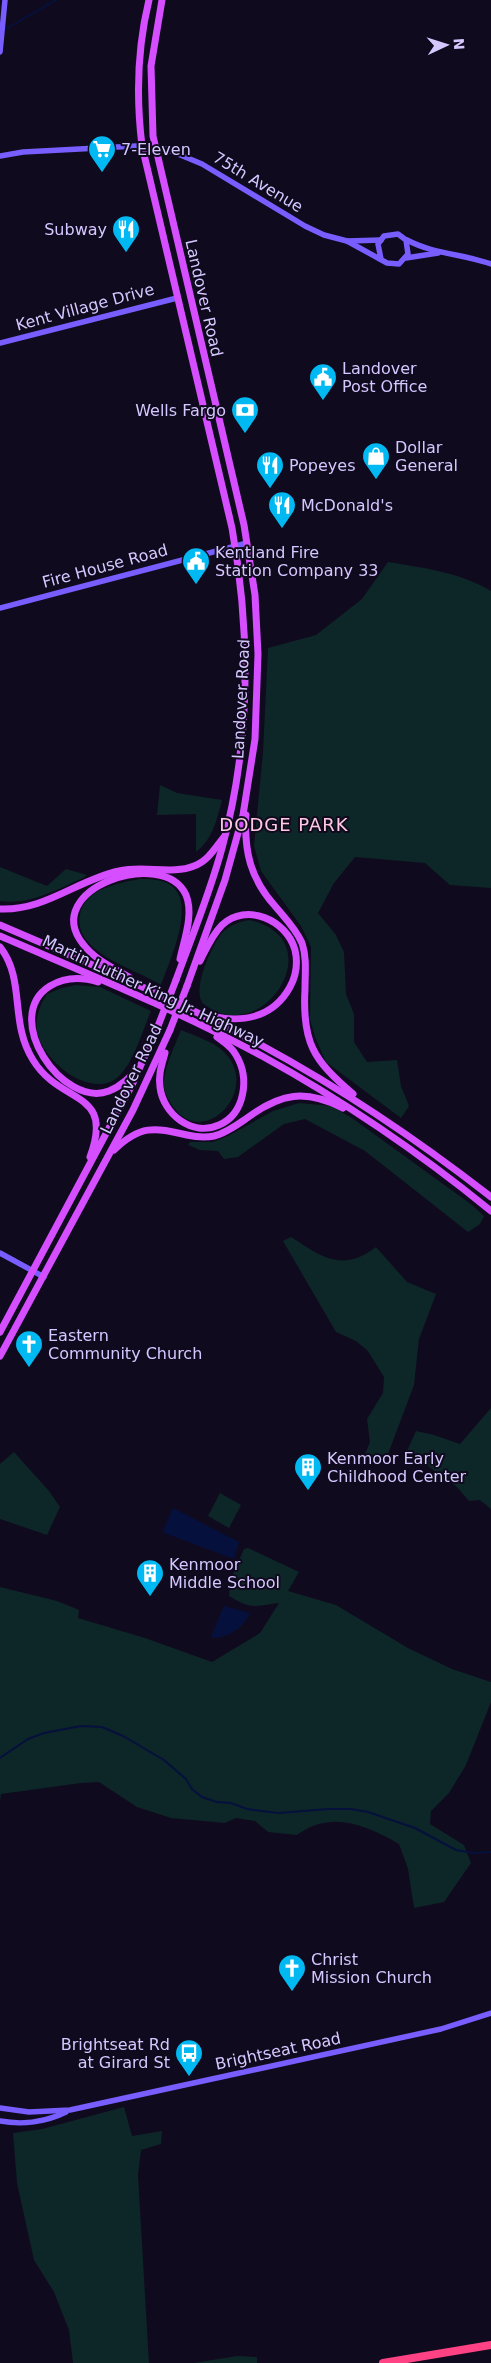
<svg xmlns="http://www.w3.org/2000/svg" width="491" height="2363" viewBox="0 0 491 2363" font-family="'DejaVu Sans',sans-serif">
<rect width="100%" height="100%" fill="#100a1e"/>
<g fill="#0d2628">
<path d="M388,562C424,568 459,572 491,591V888L450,885L425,863L355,857L334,883L318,913L336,935L344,952L346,994L354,1014V1042L367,1062L397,1060L401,1086L409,1106L401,1118L326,1062L315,1037L310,1019L311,947L301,926L261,871L254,846L263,752L268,648L316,635L362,599Z"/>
<path d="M160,785L177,793L222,800C217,819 213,839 196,852V814L157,815Z"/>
<path d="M0,867L47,886L66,869L87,875L83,878C55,890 31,905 0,901Z"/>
<path d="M139,879C150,879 163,879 172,886C196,905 169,963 161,985C137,969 72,953 80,914C86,888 117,884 139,879Z"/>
<path d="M249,920C334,938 264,1049 205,1005C189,994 212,945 222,933C229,925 239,922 249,920Z"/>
<path d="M76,985L100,987L151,1011C143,1030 133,1064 118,1077C91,1100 45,1062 38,1035C34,1021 39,1006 47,994L62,988Z"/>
<path d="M181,1030C195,1036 215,1042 225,1053C261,1090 203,1152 172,1105C167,1098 163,1089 164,1080C166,1063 175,1046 181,1030Z"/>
<polygon points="299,1103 331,1106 352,1118 472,1205 484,1216 480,1224 468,1232 365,1151 305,1119 284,1124 238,1157 224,1159 218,1151 200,1150 188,1145 190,1142 213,1142 230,1135 273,1111"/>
<path d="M291,1237C322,1257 342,1273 376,1247L407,1282L436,1294L419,1339L414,1385L388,1454L378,1464L365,1454L370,1442L367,1419L383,1393L384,1377L368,1351L356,1341L336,1332L283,1241Z"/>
<polygon points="491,1408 491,1509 480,1500 469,1501 456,1486 407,1451 416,1431 434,1435 460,1444"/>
<polygon points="14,1452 49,1491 60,1507 47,1535 0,1519 0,1464"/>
<polygon points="220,1493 241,1505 229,1528 208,1516"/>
<path d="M248,1548L299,1572L288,1591L336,1605L408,1648L452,1669L491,1682V1702L466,1765L449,1793L431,1811L430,1824L464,1845L471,1863L444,1902L414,1908L408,1869L399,1844C366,1825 331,1810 297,1835L268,1832L255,1821L236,1818L225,1823L171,1818L137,1807L99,1782L81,1783L1,1794L0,1801V1587L57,1601L79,1610L78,1618L145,1638L212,1662L260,1633L279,1603C256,1606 251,1610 229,1596L231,1578L244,1549Z"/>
<polygon points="124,2107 132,2136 162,2131 161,2144 141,2150 138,2175 149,2363 73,2363 69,2330 54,2292 34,2260 17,2183 13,2133 42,2129"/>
<polygon points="237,2356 257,2357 257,2363 194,2363"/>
</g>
<g fill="#05113c">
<polygon points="173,1508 239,1542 234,1559 164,1533 163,1530"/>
<path d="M224,1606L250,1613C244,1627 229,1638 212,1638V1634Z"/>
</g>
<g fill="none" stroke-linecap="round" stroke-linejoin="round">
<g stroke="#05113c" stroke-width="2">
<polyline points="4,30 56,0"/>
<polyline points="0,1758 28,1739 44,1733 81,1726 102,1727 123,1736 164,1760 186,1779 192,1789 202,1797 217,1802 231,1803 247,1809 278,1813 329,1809 351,1809 368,1812 415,1828 456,1850 473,1853 491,1852"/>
</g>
<g stroke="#785eff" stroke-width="5.5">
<polyline points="0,52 5,0"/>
<polyline points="0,156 23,152 136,146 166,149 202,164 305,226 324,235 347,241 387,263 399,264 408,254 406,240 398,234 384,236 378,244 381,259"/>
<path d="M407,240C433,254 463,254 491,264"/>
<polyline points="347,241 381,240"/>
<polyline points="406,258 438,253"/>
<polyline points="0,343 177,298"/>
<polyline points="0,608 247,543"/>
<polyline points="0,1253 44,1277"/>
<polyline points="0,2108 29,2112 70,2110 441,2029 491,2013"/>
<path d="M0,2121C22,2125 46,2122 66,2112"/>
</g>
<g stroke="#d54eff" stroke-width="7">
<path d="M149,0C137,49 136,97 142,146L232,528C251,635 251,742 222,848C210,893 192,936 176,980"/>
<polyline points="162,0 151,66 153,136 244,525 255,595 258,654 255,739 243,815 225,880 187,986"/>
<path d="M246,815C244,851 250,878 275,906C285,918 296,929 302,943C307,958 305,973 305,989C302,1042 313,1060 353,1094"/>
<path d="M0,909C45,911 77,880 119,871C143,865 173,875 194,866C208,861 215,848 224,837"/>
<path d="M0,925C88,963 177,1000 261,1045C342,1089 418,1140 491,1197"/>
<path d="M0,936C88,974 177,1010 262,1056C342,1100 420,1153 491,1211"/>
<path d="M0,947C26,980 9,1022 33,1060C61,1106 115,1089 90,1157"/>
<path d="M200,961C206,949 212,935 222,925C246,902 287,920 295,950C298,963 296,976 290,987C273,1018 242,1023 210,1016"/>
<path d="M129,977C113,968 94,959 83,944C39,889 164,846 186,895C194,914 184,940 180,959"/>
<path d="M98,982C82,977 65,977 50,986C0,1017 63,1109 109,1091C122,1086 130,1077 139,1067"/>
<path d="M165,1053C162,1064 158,1075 160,1087C163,1114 192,1137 219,1125C245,1114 250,1078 236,1055C232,1047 224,1042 217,1037"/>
<path d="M114,1150C140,1125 154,1127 187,1135C196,1137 205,1138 214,1136C226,1133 237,1125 247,1118C281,1093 305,1089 343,1108"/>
<polyline points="0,1332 132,1085 158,1026"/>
<polyline points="0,1356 133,1110 170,1030"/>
</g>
<polyline stroke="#ff4283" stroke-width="8" points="383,2363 491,2345"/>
<g stroke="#d54eff" stroke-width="7">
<polyline points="158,1026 176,980"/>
<polyline points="170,1030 187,986"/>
</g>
</g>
<defs>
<g id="supermarket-pin" transform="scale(1.4375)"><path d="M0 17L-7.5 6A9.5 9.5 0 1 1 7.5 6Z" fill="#00b9f2" stroke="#100a1e"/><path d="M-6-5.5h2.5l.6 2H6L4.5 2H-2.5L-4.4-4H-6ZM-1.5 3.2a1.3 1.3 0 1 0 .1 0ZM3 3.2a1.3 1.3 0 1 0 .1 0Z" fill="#fff"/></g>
<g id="restaurant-pin" transform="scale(1.4375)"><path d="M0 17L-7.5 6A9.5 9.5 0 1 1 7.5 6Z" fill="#00b9f2" stroke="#100a1e"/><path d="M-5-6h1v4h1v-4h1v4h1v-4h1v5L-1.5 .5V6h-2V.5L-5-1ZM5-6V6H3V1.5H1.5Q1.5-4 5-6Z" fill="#fff"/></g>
<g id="civic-pin" transform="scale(1.4375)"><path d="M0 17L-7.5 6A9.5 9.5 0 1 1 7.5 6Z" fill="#00b9f2" stroke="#100a1e"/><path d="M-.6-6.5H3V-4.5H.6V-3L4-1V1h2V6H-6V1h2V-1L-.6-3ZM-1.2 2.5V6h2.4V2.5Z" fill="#fff"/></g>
<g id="bank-pin" transform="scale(1.4375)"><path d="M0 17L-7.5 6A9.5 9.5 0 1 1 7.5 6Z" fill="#00b9f2" stroke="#100a1e"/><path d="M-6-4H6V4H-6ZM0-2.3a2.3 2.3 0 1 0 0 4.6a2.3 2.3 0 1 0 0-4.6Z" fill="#fff"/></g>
<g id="shop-pin" transform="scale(1.4375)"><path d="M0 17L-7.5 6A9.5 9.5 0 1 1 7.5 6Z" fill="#00b9f2" stroke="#100a1e"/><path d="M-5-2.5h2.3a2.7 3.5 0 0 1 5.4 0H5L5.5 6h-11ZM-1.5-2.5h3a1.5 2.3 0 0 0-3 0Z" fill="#fff"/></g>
<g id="church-pin" transform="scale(1.4375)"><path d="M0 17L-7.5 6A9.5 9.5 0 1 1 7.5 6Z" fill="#00b9f2" stroke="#100a1e"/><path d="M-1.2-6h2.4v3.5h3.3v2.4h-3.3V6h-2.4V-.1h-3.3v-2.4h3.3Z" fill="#fff"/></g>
<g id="building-pin" transform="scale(1.4375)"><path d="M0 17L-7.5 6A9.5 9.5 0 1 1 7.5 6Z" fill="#00b9f2" stroke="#100a1e"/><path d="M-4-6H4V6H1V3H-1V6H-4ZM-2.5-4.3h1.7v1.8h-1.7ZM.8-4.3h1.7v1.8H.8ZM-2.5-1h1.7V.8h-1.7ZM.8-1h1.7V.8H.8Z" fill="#fff"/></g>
<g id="bus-pin" transform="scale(1.4375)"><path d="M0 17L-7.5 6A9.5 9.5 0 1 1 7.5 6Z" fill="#00b9f2" stroke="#100a1e"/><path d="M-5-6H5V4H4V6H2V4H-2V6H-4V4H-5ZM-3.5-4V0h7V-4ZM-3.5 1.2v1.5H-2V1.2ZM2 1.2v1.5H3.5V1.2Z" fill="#fff"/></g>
</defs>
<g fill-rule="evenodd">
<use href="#supermarket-pin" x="102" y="149"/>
<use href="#restaurant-pin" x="126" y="229"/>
<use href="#civic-pin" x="323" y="377"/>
<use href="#bank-pin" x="245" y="410"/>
<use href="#shop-pin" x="376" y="456"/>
<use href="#restaurant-pin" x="270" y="465"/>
<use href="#restaurant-pin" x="282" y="505"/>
<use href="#civic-pin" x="196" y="561"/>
<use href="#church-pin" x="29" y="1344"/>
<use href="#building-pin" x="308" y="1467"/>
<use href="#building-pin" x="150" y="1573"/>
<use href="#church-pin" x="292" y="1968"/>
<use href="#bus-pin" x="189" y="2053"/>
</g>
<g text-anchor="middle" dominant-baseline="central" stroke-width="4" stroke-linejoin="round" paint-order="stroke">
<g font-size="16" fill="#d5c7ff" stroke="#100a1e" text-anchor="start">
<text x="121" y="149">7-Eleven</text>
<text x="107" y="229" text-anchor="end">Subway</text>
<text x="342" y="368">Landover<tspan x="342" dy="18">Post Office</tspan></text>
<text x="226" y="410" text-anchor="end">Wells Fargo</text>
<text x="395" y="447">Dollar<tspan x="395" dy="18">General</tspan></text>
<text x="289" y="465">Popeyes</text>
<text x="301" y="505">McDonald's</text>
<text x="215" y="552">Kentland Fire<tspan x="215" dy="18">Station Company 33</tspan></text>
<text x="48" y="1335">Eastern<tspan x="48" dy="18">Community Church</tspan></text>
<text x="327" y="1458">Kenmoor Early<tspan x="327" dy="18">Childhood Center</tspan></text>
<text x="169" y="1564">Kenmoor<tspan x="169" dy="18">Middle School</tspan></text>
<text x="311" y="1959">Christ<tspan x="311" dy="18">Mission Church</tspan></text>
<text x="170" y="2044" text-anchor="end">Brightseat Rd<tspan x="170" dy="18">at Girard St</tspan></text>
</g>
<g font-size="16" fill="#d5c7ff" stroke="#100a1e">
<text transform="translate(258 182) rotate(31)">75th Avenue</text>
<text transform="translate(204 298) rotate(77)">Landover Road</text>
<text transform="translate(85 307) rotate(-15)">Kent Village Drive</text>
<text transform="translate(105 566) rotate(-15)">Fire House Road</text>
<text transform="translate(241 699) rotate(-87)">Landover Road</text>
<text transform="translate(153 991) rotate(25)">Martin Luther King Jr. Highway</text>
<text transform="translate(131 1079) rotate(-64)">Landover Road</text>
<text transform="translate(278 2051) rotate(-12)">Brightseat Road</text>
</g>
<g font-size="18" letter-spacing="1" fill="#ffc9e4" stroke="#100a1e">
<text x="284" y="824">DODGE PARK</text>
</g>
</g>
<g transform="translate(446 45) rotate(86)" stroke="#100a1e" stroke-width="4" paint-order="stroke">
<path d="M0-4L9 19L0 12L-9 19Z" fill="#d5c7ff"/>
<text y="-8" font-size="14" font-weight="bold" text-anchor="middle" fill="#d5c7ff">N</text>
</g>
</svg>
